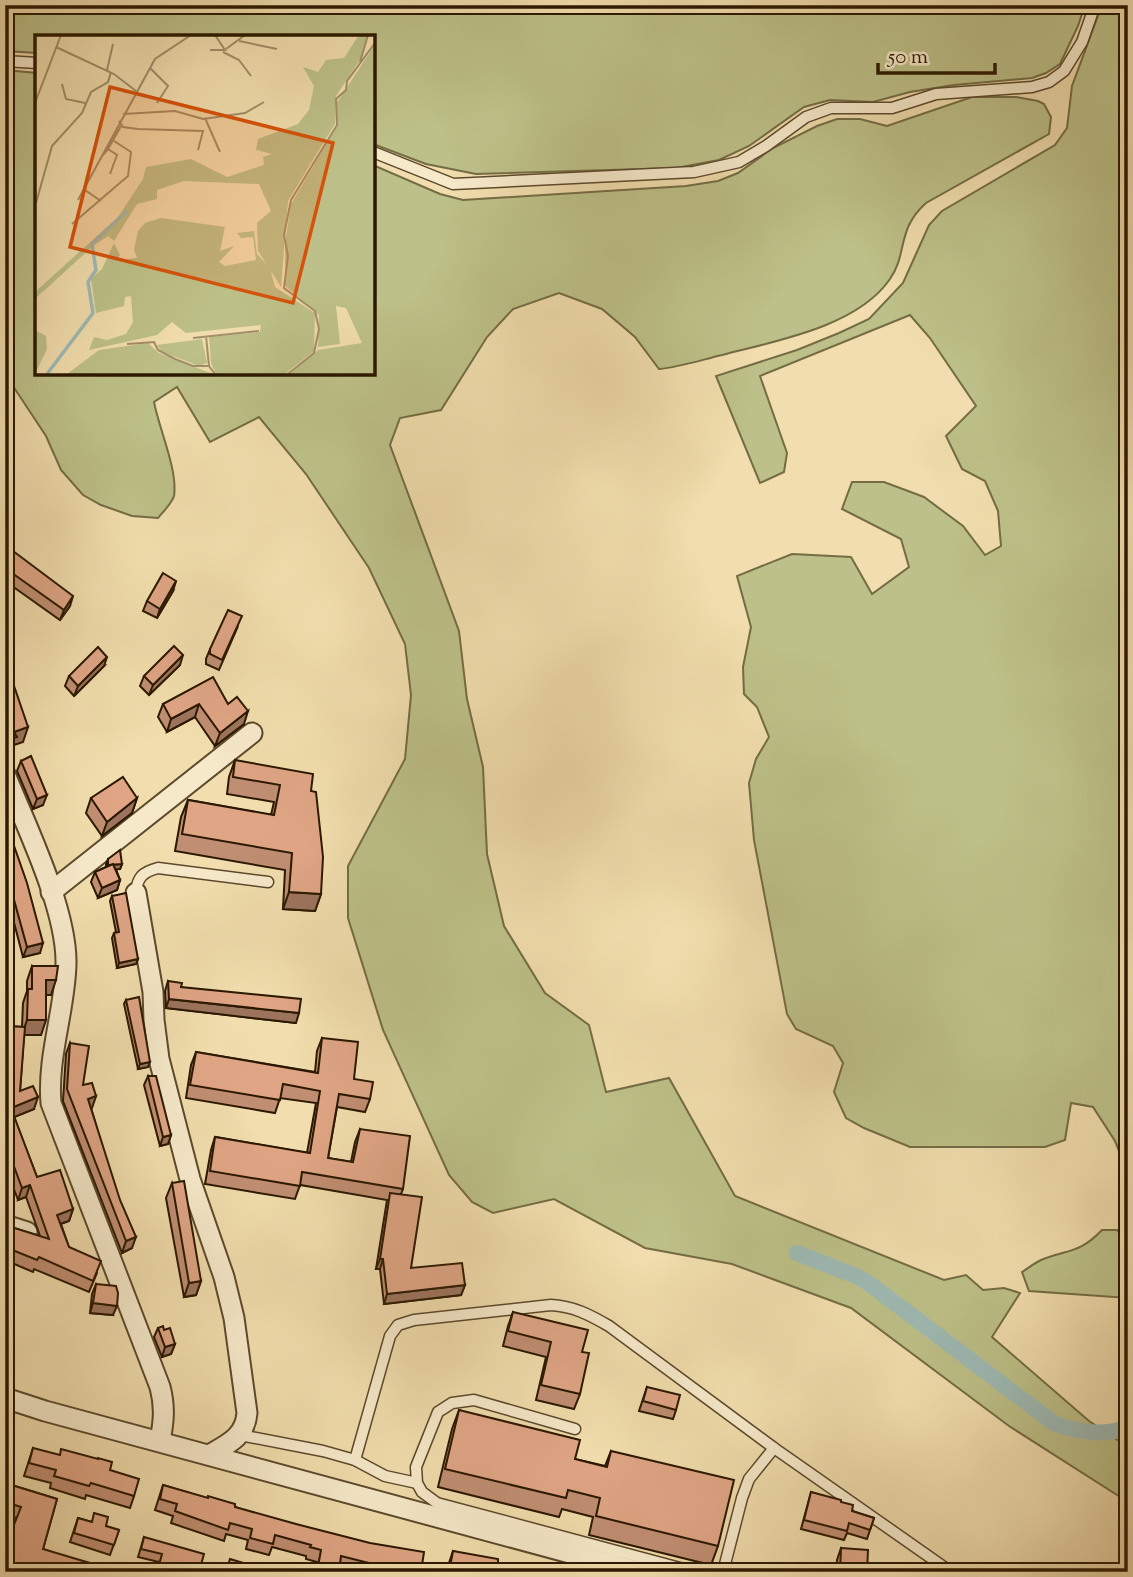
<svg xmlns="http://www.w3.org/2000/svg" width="1133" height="1577" viewBox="0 0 1133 1577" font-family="'Sorts Mill Goudy',serif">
<rect width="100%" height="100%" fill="#f1ddad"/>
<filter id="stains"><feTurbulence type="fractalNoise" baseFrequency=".00286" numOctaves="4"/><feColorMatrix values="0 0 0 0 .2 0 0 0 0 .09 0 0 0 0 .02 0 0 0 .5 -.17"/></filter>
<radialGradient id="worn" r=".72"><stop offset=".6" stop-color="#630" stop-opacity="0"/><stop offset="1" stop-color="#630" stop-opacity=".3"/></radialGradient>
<g fill="#bdc088" stroke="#746c44" stroke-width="2">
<polygon points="5,5 1085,5 1078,26 1060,64 1046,73 1032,78 954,85 910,92 873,102 830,100 804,107 749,146 719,160 676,168 476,174 426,164 373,144 373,37 37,37 37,53 5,51"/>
<polygon points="1102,5 1128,5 1128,1173 1115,1141 1093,1107 1071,1103 1065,1140 1045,1147 910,1147 864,1128 846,1118 834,1092 843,1063 833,1046 796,1029 787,1014 754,840 749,783 756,759 769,737 757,707 744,694 743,667 751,627 737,576 792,554 851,557 872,594 909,567 901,539 842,509 852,482 884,482 924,497 963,526 985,555 1001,546 998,511 985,481 962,469 946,436 976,406 930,338 910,315 760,376 787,453 784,472 760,483 716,376 797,350 839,333 869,319 903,283 929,225 942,211 1055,145 1067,128 1072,86"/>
<path d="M5,70L37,73V373H373V165L440,194L463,200L686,186L718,181L738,173L773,148L817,126L837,119H860L887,126L972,97H1016L1038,101L1044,104L1051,117L1049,134L926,203C896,230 908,253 890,279C857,327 775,341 722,355C701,360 680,367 659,369L635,337L602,309L559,293L513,309L487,337L441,410L400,418L390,445L459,631L467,699L483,767L487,854L504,926L545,993L589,1025L606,1092L669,1078L735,1196L944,1280L966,1275L983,1290L1004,1288L1020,1293L992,1337L1089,1421L1128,1447V1502L1009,1426L851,1308L732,1264L645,1248L554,1199L493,1213L472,1202L449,1175L383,1030L348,918V866L405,759L411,695L405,644L369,568L306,474L259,417L210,442L177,387L154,402C159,429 178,470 174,496C172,503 163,512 158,518L132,516L101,505L83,495L61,470L46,436L5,374Z"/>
<path d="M1102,1230H1117L1128,1242V1298L1029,1291L1022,1272C1028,1268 1035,1263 1041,1260C1068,1249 1079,1254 1102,1230Z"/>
</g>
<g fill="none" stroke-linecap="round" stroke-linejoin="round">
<path stroke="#9ebab4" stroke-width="16" d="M797,1253L856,1276L867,1282L1055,1424C1080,1432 1103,1437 1128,1427"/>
<g stroke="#5c492b" stroke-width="13">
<g id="lane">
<polyline points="5,61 37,63"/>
<polyline points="373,152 453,184 694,172 739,162 766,146 806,117 831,108 892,108 936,94 1032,87 1049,82 1064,71 1082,42 1095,5"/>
<path d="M136,893C137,877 143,872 158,868L268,882"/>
<polyline points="575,1429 474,1400 452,1403 438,1412 416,1467 417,1483 422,1492 437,1503 695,1572"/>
<polyline points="240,1435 323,1451 355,1460 385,1476 417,1483"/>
<path d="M355,1460L390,1336L398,1325L414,1320L551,1305C573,1306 590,1315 609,1326L774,1448L951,1572"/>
<polyline points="718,1572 724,1568 742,1498 749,1479 774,1448"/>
</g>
</g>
<g stroke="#5c492b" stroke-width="23">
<g id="street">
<path d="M5,774C26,826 67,909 66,964C65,1010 47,1057 51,1103L160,1387C165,1406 164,1421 160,1440"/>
<polyline points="51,892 252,733"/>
<path d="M136,893L153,992L154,1020L159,1059L190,1179L224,1277L234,1318L247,1413C245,1436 230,1443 211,1454"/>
<polyline points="5,1225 27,1232"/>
<polyline points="5,1398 45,1411 640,1572"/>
</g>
</g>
<use href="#lane" stroke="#f6e9ca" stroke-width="10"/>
<use href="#street" stroke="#f6e9ca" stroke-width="19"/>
</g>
<g fill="#c08e72" stroke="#2b1800" stroke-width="2">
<polygon points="5,545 70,606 60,620 5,581"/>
<polygon points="173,591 157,618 143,611 147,601"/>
<polygon points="238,626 219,670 206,664 206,659 210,649"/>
<polygon points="180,665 149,695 140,686 144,676"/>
<polygon points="104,666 74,696 65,686 69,676"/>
<polygon points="163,704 228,704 244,724 215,746 195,717 167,732 158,717"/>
<polygon points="235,760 311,791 321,894 315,911 283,909 285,870 175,851 181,817 188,800 271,815 274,802 227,794 229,777"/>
<polygon points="21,761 43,805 33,809 17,771"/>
<polygon points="91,798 137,798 132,813 102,836 86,813"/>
<polygon points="5,820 40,953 23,957 5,888"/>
<polygon points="108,859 122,864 120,869 116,869 120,880 117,890 98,898 91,882 95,872 106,867 106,864"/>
<polygon points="112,896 138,959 136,964 117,968 112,938 114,933 116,932 110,901"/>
<polygon points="32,966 51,995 46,995 41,1035 24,1035 20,1091 34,1109 14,1117 37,1177 73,1209 69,1221 61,1224 69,1247 97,1273 89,1292 34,1269 33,1272 5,1260 5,1225 40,1236 26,1197 18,1200 5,1165 5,1031 7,1026 22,1027 23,1003 27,991 27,981"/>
<polygon points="168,981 181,987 296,1023 166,1008 165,991"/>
<polygon points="126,1000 148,1067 138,1069 124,1004"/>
<polygon points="322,1038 370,1099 365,1112 337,1107 328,1158 351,1162 355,1142 360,1129 403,1189 401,1194 411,1268 465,1285 461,1295 384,1304 380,1269 376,1269 387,1200 300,1185 295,1199 205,1184 211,1150 215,1137 307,1153 316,1103 280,1098 275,1113 186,1098 191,1065 196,1052 315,1072 317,1051"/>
<polygon points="70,1043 83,1085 96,1096 91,1108 132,1248 122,1253 63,1101 66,1054"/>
<polygon points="148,1076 171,1135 168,1144 160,1146 144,1085"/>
<polygon points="172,1183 201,1281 196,1295 184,1297 166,1198"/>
<polygon points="96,1284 113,1315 90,1313 92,1294"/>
<polygon points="513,1312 582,1352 580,1394 574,1409 536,1400 546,1357 503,1346 508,1326"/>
<polygon points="158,1328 164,1330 175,1344 171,1354 162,1357 154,1337"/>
<polygon points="647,1387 676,1410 673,1419 639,1411"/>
<polygon points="459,1410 575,1459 605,1466 611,1451 718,1546 711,1565 589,1535 593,1517 562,1509 559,1517 438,1487 452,1429"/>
<polygon points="33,1448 134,1496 130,1508 86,1495 85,1499 50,1488 51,1483 24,1476"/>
<polygon points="5,1483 57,1499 43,1549 109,1572 5,1572 5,1540 8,1540 17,1518 5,1515"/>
<polygon points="163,1485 235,1507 421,1572 356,1572 339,1567 339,1572 315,1572 317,1562 306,1559 306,1556 272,1547 269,1555 246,1549 248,1540 226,1534 224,1541 171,1523 173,1516 155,1510"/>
<polygon points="811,1492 841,1502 852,1511 874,1518 867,1539 847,1533 844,1540 801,1529"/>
<polygon points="78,1518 119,1530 110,1555 70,1542"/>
<polygon points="144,1537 199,1572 156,1572 159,1562 138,1557"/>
<polygon points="841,1548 867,1572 836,1572 837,1560"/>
<polygon points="453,1551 498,1564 542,1572 447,1572 449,1563"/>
</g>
<g fill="#9c745d" stroke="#2b1800" stroke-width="2">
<polygon points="176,581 173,591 157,618 160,609"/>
<polygon points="73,596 70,606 60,620 64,610"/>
<polygon points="183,655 180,665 149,695 153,685"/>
<polygon points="107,657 104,666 74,696 78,686"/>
<polygon points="199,704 195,717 167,732 171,719"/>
<polygon points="248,711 244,724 215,746 220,733"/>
<polygon points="28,727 23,742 14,745 11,752 5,754 5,741 14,732"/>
<polygon points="47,795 43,805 33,809 37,799"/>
<polygon points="137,798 132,813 102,836 107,822"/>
<polygon points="122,864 120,869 107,870 108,865"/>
<polygon points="120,880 117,890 98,898 102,888"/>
<polygon points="289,892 321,894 315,911 283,909"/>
<polygon points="43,943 40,953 23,957 27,947"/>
<polygon points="138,959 136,964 117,968 119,963"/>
<polygon points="46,980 56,980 51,995 41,995"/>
<polygon points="169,999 299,1013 296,1023 166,1008"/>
<polygon points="27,1020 46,1020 41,1035 22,1035"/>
<polygon points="150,1062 148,1067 138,1069 140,1064"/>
<polygon points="96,1096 92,1108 84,1110 88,1099"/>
<polygon points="38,1097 34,1109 7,1120 11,1108"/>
<polygon points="171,1135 168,1144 160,1146 163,1137"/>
<polygon points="30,1185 26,1197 18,1200 22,1188"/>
<polygon points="73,1209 69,1221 53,1226 57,1215"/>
<polygon points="136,1237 132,1248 122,1253 126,1241"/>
<polygon points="380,1259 383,1259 380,1269 376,1269"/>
<polygon points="201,1281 196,1295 184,1297 189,1283"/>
<polygon points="465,1285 461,1295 384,1304 387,1294"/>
<polygon points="93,1303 117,1306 113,1315 90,1313"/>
<polygon points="175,1344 171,1354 162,1357 165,1347"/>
</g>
<g fill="#dfa585" stroke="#2b1800" stroke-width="2">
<polygon points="5,545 73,596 64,610 5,568 5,565 7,563 5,561"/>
<polygon points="163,573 176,581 160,609 147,601"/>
<polygon points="228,610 242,616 222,660 210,654 210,649"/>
<polygon points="174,646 183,655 153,685 144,676"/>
<polygon points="98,647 107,657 78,686 69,676"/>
<polygon points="11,677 28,727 14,732 17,737 5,741 5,679"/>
<polygon points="213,677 228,704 237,697 248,711 220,733 199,704 171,719 163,704"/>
<polygon points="31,756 47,795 37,799 21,761"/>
<polygon points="235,760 313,774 311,791 316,792 323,857 321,894 289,892 292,853 182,834 188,800 274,815 280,785 233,777"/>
<polygon points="123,777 137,798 107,822 91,798"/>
<polygon points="5,820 27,883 43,943 27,947 5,867"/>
<polygon points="120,850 122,864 108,865 108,859"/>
<polygon points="113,864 120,880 102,888 95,872"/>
<polygon points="126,893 138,959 119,963 114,933 119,932 112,896"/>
<polygon points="32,966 58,966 56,980 46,980 46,1020 27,1020 28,989 32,989"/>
<polygon points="168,981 182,983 181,987 301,999 299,1013 169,999"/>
<polygon points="139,997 150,1062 140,1064 126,1000"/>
<polygon points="7,1026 25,1027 20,1091 33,1086 38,1097 11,1108 37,1177 60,1170 73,1209 57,1215 69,1247 101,1261 93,1281 39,1257 37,1260 5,1247 5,1225 49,1239 30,1185 22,1188 5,1142 5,1052"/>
<polygon points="322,1038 358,1042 354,1079 373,1082 370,1099 339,1094 328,1158 353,1162 360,1129 410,1136 403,1189 302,1172 300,1186 210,1171 215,1137 310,1153 320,1091 283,1084 280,1100 190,1085 196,1052 318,1073"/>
<polygon points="70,1043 89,1046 83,1085 92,1083 96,1096 88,1099 120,1200 136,1237 126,1241 67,1089"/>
<polygon points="148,1076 156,1076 171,1135 163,1137"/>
<polygon points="184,1181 201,1281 189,1283 172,1183"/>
<polygon points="390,1193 422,1197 411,1268 462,1263 465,1285 387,1294 383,1259 380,1259"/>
<polygon points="5,1272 10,1274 5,1288"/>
<polygon points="96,1284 116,1286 118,1293 117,1306 93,1303"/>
<polygon points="5,1290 12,1292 6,1313 5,1312"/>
<polygon points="513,1312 588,1330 582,1352 589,1353 580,1394 541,1385 551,1342 508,1331"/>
<polygon points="163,1326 164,1330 170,1328 175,1344 165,1347 158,1328"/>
<polygon points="647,1387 680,1395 676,1410 643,1401"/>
<polygon points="459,1410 580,1440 575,1459 607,1467 611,1451 734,1480 718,1546 596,1516 600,1498 568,1490 566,1498 445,1469"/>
<polygon points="33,1448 60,1455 61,1449 98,1459 98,1458 112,1462 110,1470 139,1479 134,1496 91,1483 89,1486 54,1476 56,1470 29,1463"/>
<polygon points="5,1483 57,1499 43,1549 110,1569 109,1572 64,1572 37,1564 36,1568 5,1561 5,1540 8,1540 21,1507 5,1502"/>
<polygon points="163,1485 208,1498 208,1496 235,1504 235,1507 296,1524 370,1543 424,1552 421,1572 408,1572 409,1568 383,1564 382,1572 368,1572 369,1563 341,1556 339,1572 317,1572 321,1550 310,1547 311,1545 275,1535 273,1544 250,1538 252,1529 230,1523 228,1530 175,1511 177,1504 160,1499"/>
<polygon points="811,1492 841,1500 841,1502 853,1505 852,1511 874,1518 870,1530 849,1523 847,1531 804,1520"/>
<polygon points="94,1513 108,1517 106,1526 119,1530 114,1545 74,1533 78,1518 92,1522"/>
<polygon points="144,1537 204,1554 199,1572 188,1570 188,1572 157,1572 162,1554 141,1549"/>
<polygon points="841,1548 868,1550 867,1572 840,1572"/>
<polygon points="453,1551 498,1559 498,1564 542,1572 449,1572"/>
<polygon points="230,1559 273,1572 226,1572"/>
</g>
<g transform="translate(35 35)">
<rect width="340" height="340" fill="#f1ddad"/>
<path d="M324,0H332L326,23L301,61L300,89L253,166L246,252L223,216L222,188L236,176L224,149L149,146L122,155V164L102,169L79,206L73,201L58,211L0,264V257L83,182L108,144L111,132L156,124L192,142L229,130L228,122L237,119L221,115L223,104L263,89L274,75L279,51L268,32L283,37L291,25L309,23ZM339,11V339H255L283,315L327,308L311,273L301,271L305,309L283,312L284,280L250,251V208L256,169L302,91L301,69ZM126,183L190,192L185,216L199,211L184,227L190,231L221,225L218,202L206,203L202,198L219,196L222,219L235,233L240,252L280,278L279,316L250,339H181L176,328L174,302L225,297L226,290L151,298L137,287L122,300L54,315L59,302L72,305L91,299L98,287L96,261L90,262L89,271L61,278L56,244L67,234L79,208L85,220L82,225L102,223L99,215L103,196L110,188ZM0,295L11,301L12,314L0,339ZM167,304L172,328L164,331L127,317L122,310ZM113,308L124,318L178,339H32L64,315Z" fill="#bdc088"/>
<path fill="none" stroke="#9ebab4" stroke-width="3.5" d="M12,339L58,278L53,247L61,235L57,209L92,176"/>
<path fill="none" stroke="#a28e68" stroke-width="2" d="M204,6L242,14M21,12L79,39L101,56M191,14L210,0M175,15H190L180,0M188,17L204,25L216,41M325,27L333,0M115,33L133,51L122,68M72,35L78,9M27,49L31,64L50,68M0,68L26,0M88,79L140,76L168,84L210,78L229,67M170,83L185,117M84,86L88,92L103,94L168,96L163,115M73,114L86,91M68,120L73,114L82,120L75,139M51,150L50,155L66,166M43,165L120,24L156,0M1,168L17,111L47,78L56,57L73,47L76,37M37,189L93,141L96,117L79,106M171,301L174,331L180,339M158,303L224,296M119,307L123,315L140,324L158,331H174M92,309L120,307M253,339L279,318L284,294L280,276L249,253L253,221L249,200L256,165L302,90L301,64L311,55L312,46L340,8"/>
<path fill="#d5520b" fill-opacity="0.15" stroke="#d5520b" stroke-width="3.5" d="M75,52L298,108L258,268L35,212Z"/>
<rect width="340" height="340" fill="none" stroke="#2b1800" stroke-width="3.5"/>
</g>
<rect width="1133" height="1577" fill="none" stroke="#f1ddad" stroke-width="28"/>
<rect x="7" y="7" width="1119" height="1563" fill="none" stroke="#2b1800" stroke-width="3.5"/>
<rect x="14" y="14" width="1105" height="1549" fill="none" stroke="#2b1800" stroke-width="2"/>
<path d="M878 63v10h117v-10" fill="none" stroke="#2b1800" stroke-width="3.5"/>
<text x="888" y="63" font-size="21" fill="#2b1800" stroke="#f6e9ca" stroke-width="5" paint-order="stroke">50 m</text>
<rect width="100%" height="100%" filter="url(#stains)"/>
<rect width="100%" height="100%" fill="url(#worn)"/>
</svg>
